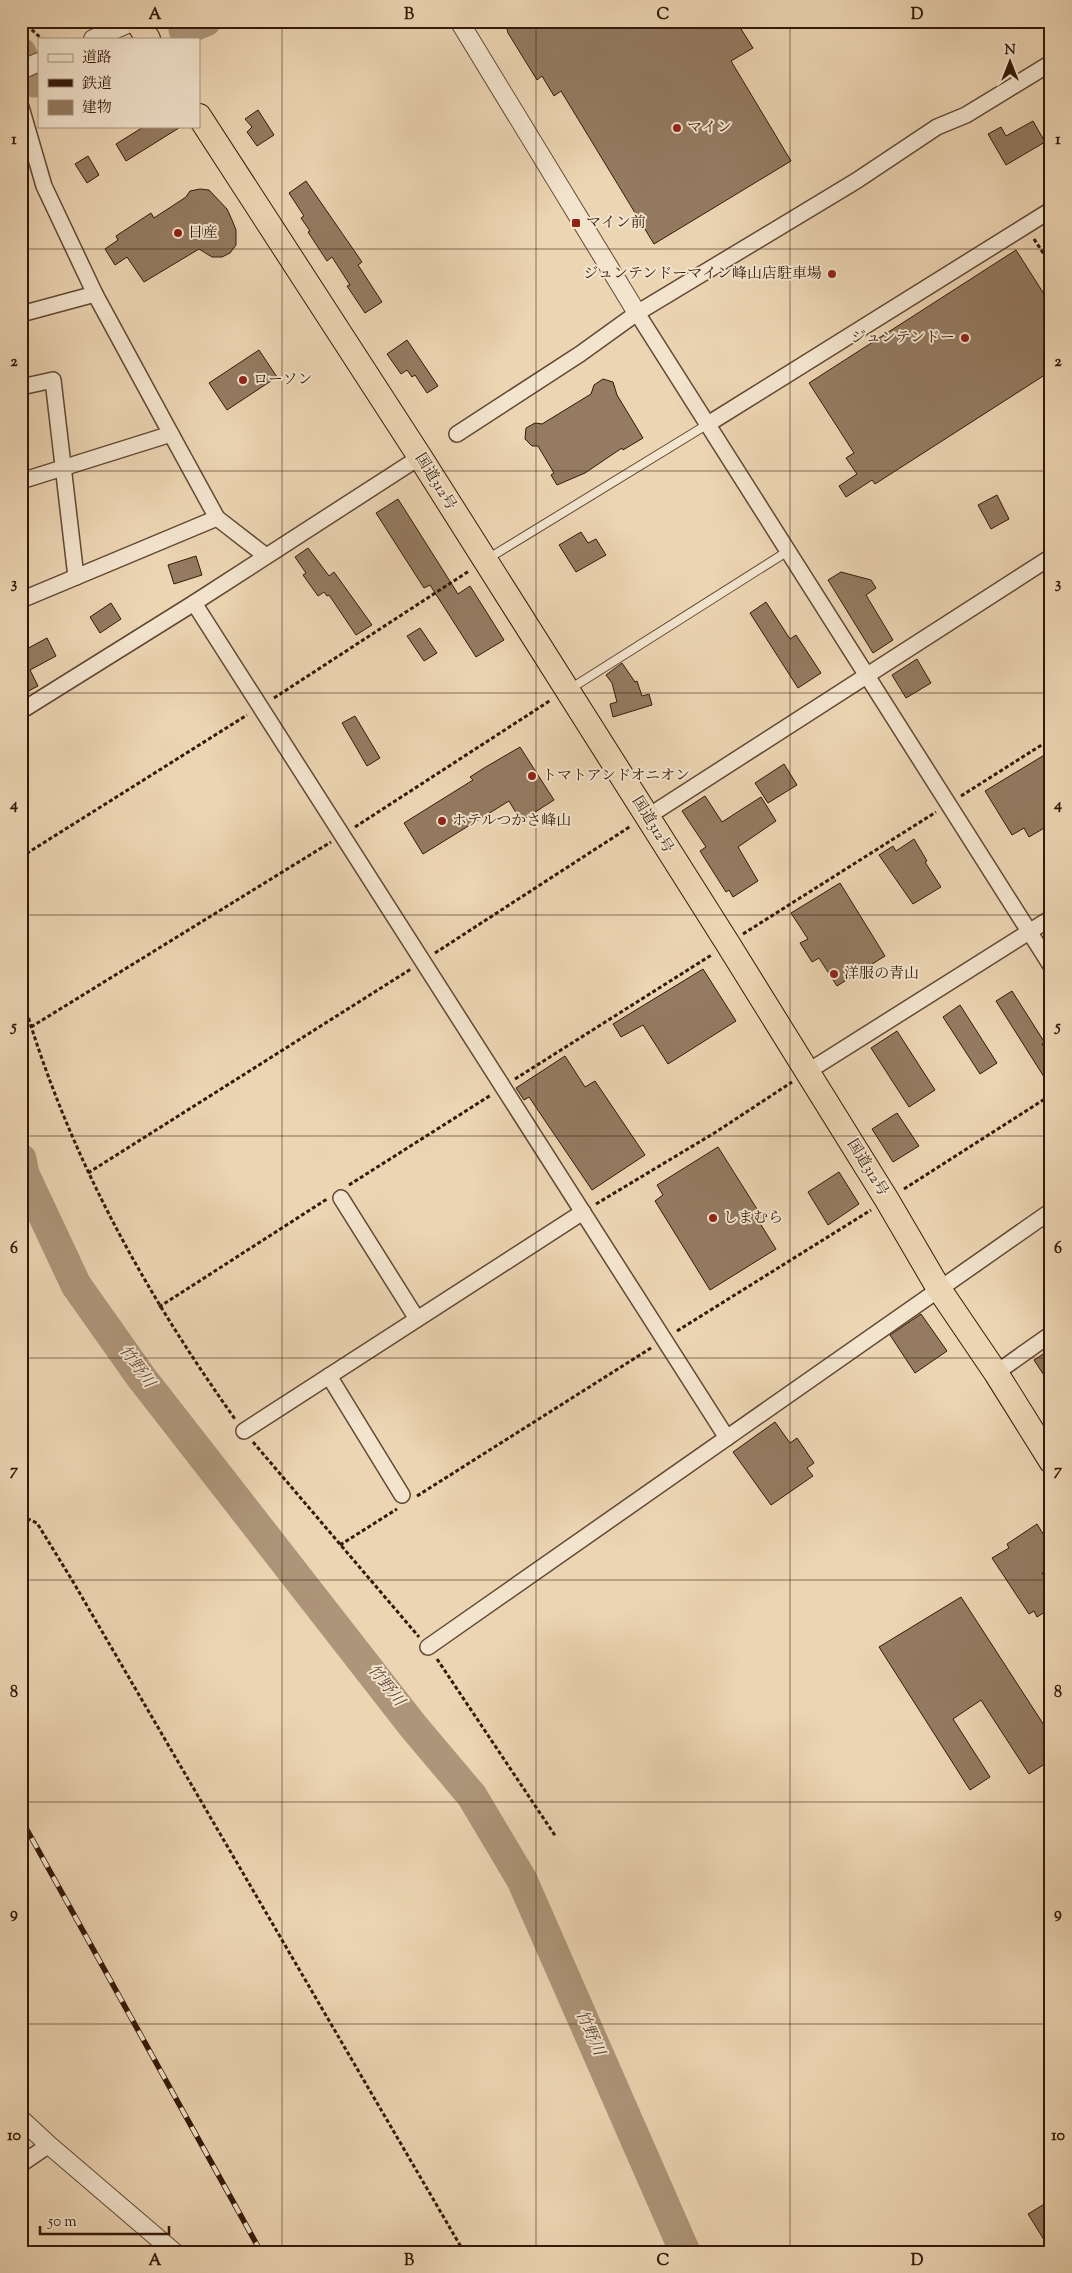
<svg xmlns="http://www.w3.org/2000/svg" width="1072" height="2273" viewBox="0 0 1072 2273" font-family="'Sorts Mill Goudy','Noto Serif JP',serif">
<rect width="100%" height="100%" fill="#ecd5b3"/>
<filter id="stains"><feTurbulence type="fractalNoise" baseFrequency=".004" numOctaves="4"/><feColorMatrix values="0 0 0 0 .2 0 0 0 0 .09 0 0 0 0 .02 0 0 0 .5 -.17"/></filter>
<radialGradient id="worn" r=".72"><stop offset=".6" stop-color="#630" stop-opacity="0"/><stop offset="1" stop-color="#630" stop-opacity=".3"/></radialGradient>
<g fill="none" stroke-linecap="round" stroke-linejoin="round">
<g stroke="#ad9579" stroke-width="31">
<polyline points="184,30 206,21"/>
<polyline points="21,53 34,82 39,80"/>
<polyline points="21,1159 24,1174 76,1285 141,1377 413,1726 472,1796 522,1880 685,2252"/>
</g>
</g>
<g fill="#947b61" stroke="#341908">
<polygon points="505,21 736,21 753,48 731,61 791,161 654,244 561,91 554,96 542,76 537,80 508,33"/>
<polygon points="258,110 274,135 257,146 247,132 252,127 245,119"/>
<polygon points="1033,121 1045,142 1006,165 988,134 1001,127 1006,136"/>
<polygon points="145,126 182,126 126,161 116,144"/>
<polygon points="88,156 99,175 87,183 75,164"/>
<polygon points="306,181 362,262 358,265 382,302 365,313 347,286 350,285 332,257 327,261 308,232 310,231 301,218 304,216 289,193"/>
<polygon points="200,189 209,190 227,209 232,220 236,230 236,245 230,253 222,257 212,257 199,249 144,282 127,257 115,265 105,249 118,240 116,236 151,213 154,218 186,197 190,191"/>
<polygon points="1016,250 1051,305 1051,371 875,484 872,480 846,497 839,486 857,474 846,458 854,453 809,383"/>
<polygon points="407,340 438,386 427,393 415,375 412,377 407,370 401,374 387,354"/>
<polygon points="259,350 277,377 227,410 209,383"/>
<polygon points="603,379 613,382 617,395 643,438 623,450 622,448 585,473 557,485 551,475 554,473 538,446 532,446 525,439 526,428 535,423 542,424 591,394 594,385"/>
<polygon points="997,495 1009,519 991,529 978,505"/>
<polygon points="398,499 458,594 470,586 504,640 476,657 430,585 424,588 376,513"/>
<polygon points="581,532 588,543 596,539 606,555 576,572 559,545"/>
<polygon points="308,548 329,576 334,572 372,625 356,635 329,595 327,596 324,592 318,596 303,575 306,573 295,557"/>
<polygon points="196,556 202,575 174,584 168,565"/>
<polygon points="841,572 871,580 876,588 866,595 893,640 873,653 828,580"/>
<polygon points="766,602 790,639 796,635 821,673 798,688 750,613"/>
<polygon points="111,603 121,619 100,633 90,617"/>
<polygon points="420,628 437,653 424,661 407,636"/>
<polygon points="47,638 56,656 30,670 38,686 21,695 21,652"/>
<polygon points="917,659 931,683 906,698 892,675"/>
<polygon points="622,663 635,682 637,681 642,696 649,694 652,705 613,717 610,704 617,702 612,683 606,675"/>
<polygon points="355,716 380,758 367,766 342,723"/>
<polygon points="520,747 554,800 521,821 509,801 423,854 404,823 473,780 470,777 484,768"/>
<polygon points="1051,751 1051,824 1029,837 1024,828 1012,835 985,791"/>
<polygon points="784,764 797,785 768,803 755,783"/>
<polygon points="705,796 722,822 761,797 776,821 738,847 758,881 733,897 729,890 726,892 700,851 706,847 682,811"/>
<polygon points="914,839 927,861 925,862 941,887 913,904 879,855 893,846 896,851"/>
<polygon points="840,883 885,956 837,986 819,958 812,962 800,943 808,939 791,913"/>
<polygon points="703,969 736,1021 668,1064 643,1025 621,1037 613,1024"/>
<polygon points="1012,991 1045,1043 1042,1044 1051,1057 1051,1088 996,1001"/>
<polygon points="960,1005 997,1063 980,1074 943,1017"/>
<polygon points="897,1031 935,1090 909,1107 871,1048"/>
<polygon points="565,1056 585,1087 595,1081 645,1155 592,1190 529,1097 524,1100 516,1088"/>
<polygon points="897,1113 919,1146 893,1162 872,1129"/>
<polygon points="718,1147 762,1217 758,1220 776,1249 710,1290 655,1201 663,1195 657,1185"/>
<polygon points="839,1172 859,1204 828,1225 808,1192"/>
<polygon points="921,1314 947,1351 915,1373 890,1335"/>
<polygon points="1051,1349 1051,1386 1034,1360"/>
<polygon points="775,1422 790,1443 797,1438 814,1463 807,1468 813,1476 771,1505 733,1452"/>
<polygon points="1037,1524 1045,1537 1051,1533 1051,1568 1042,1573 1051,1587 1051,1608 1037,1617 1034,1611 1029,1614 992,1558 1009,1548 1007,1544"/>
<polygon points="961,1597 1051,1736 1051,1760 1029,1774 981,1700 953,1719 990,1777 970,1790 879,1647"/>
<polygon points="1051,2200 1051,2251 1028,2214"/>
</g>
<g fill="none" stroke-linecap="round" stroke-linejoin="round">
<g stroke="#624833" stroke-width="10">
<g id="service">
<polyline points="489,558 708,424"/>
<polyline points="570,689 788,551"/>
</g>
</g>
<g stroke="#624833" stroke-width="18">
<g id="minor">
<polyline points="21,107 44,186 95,294 171,434 217,518 266,556"/>
<polyline points="637,313 1051,966"/>
<polyline points="21,314 95,294"/>
<polyline points="21,387 53,380 76,577"/>
<polyline points="708,424 1051,210"/>
<polyline points="457,434 580,354 637,313 856,181 937,127 966,115 1051,63"/>
<polyline points="21,481 171,434"/>
<polyline points="21,600 217,518"/>
<polyline points="194,603 727,1438"/>
<polyline points="21,711 194,603 420,457"/>
<polyline points="647,817 1051,557"/>
<polyline points="807,1072 1051,918"/>
<polyline points="341,1198 417,1319"/>
<polyline points="996,1373 1051,1334"/>
<polyline points="329,1376 402,1495"/>
<polyline points="244,1431 583,1212"/>
<polyline points="428,1647 1051,1211"/>
<polyline points="21,2164 49,2145"/>
</g>
</g>
<g stroke="#624833" stroke-width="20">
<g id="tertiary">
<polyline points="459,21 637,313"/>
<polyline points="93,39 134,21"/>
<polyline points="21,70 39,62"/>
<polyline points="21,2119 49,2145 174,2252"/>
</g>
</g>
<g stroke="#341908" stroke-width="26">
<g id="trunk">
<polyline points="137,21 148,39"/>
<polyline points="199,116 420,457 728,944 887,1200 939,1289 996,1373 1051,1461"/>
</g>
</g>
<g stroke="#341908" stroke-width="3" stroke-dasharray="4 2.5" stroke-linecap="butt">
<polyline points="22,21 42,39"/>
<polyline points="1034,239 1051,265"/>
<polyline points="274,698 469,571"/>
<polyline points="961,796 1051,739"/>
<polyline points="355,827 551,700"/>
<polyline points="21,857 247,715"/>
<polyline points="743,934 936,812"/>
<polyline points="435,953 631,826"/>
<path d="M21,993C66,1150 141,1287 235,1419"/>
<polyline points="31,1027 331,842"/>
<polyline points="515,1079 713,954"/>
<polyline points="88,1173 411,969"/>
<polyline points="349,1185 491,1095"/>
<polyline points="904,1189 1051,1095"/>
<polyline points="596,1204 716,1132 792,1082"/>
<polyline points="159,1307 327,1199"/>
<polyline points="677,1331 871,1210"/>
<polyline points="253,1442 419,1637"/>
<polyline points="417,1496 651,1348"/>
<polyline points="21,1516 37,1523 72,1580 464,2252"/>
<polyline points="340,1545 397,1509"/>
<polyline points="437,1659 556,1837"/>
</g>
<use href="#service" stroke="#f3e4ce" stroke-width="8"/>
<use href="#minor" stroke="#f3e4ce" stroke-width="15"/>
<use href="#tertiary" stroke="#f3e4ce" stroke-width="18"/>
<use href="#trunk" stroke="#ecd5b3" stroke-width="24"/>
<g stroke="#341908" stroke-width="5.5">
<polyline id="rail" points="21,1819 261,2252"/>
</g>
<use href="#rail" stroke="#f3e4ce" stroke-width="4" stroke-dasharray="11" stroke-linecap="butt"/>
</g>
<path fill="none" stroke="#341908" stroke-width="1" stroke-opacity="0.55" d="M282,21V2252M536,21V2252M790,21V2252M21,249H1051M21,471H1051M21,693H1051M21,915H1051M21,1136H1051M21,1358H1051M21,1580H1051M21,1802H1051M21,2024H1051"/>
<g fill="#8f2418" stroke="#f3e4ce" stroke-width="2">
<circle cx="677" cy="128" r="5"/>
<rect x="571" y="218" width="10" height="10" rx="2.5"/>
<circle cx="178" cy="233" r="5"/>
<circle cx="832" cy="274" r="5"/>
<circle cx="965" cy="338" r="5"/>
<circle cx="243" cy="380" r="5"/>
<circle cx="532" cy="776" r="5"/>
<circle cx="442" cy="821" r="5"/>
<circle cx="834" cy="974" r="5"/>
<circle cx="713" cy="1218" r="5"/>
</g>
<g text-anchor="middle" dominant-baseline="central" stroke-width="4" stroke-linejoin="round" paint-order="stroke">
<g font-size="15" fill="#341908" stroke="#f3e4ce" text-anchor="start">
<text x="687" y="128">マイン</text>
<text x="586" y="223">マイン前</text>
<text x="188" y="233">日産</text>
<text x="822" y="274" text-anchor="end">ジュンテンドーマイン峰山店駐車場</text>
<text x="955" y="338" text-anchor="end">ジュンテンドー</text>
<text x="253" y="380">ローソン</text>
<text x="542" y="776">トマトアンドオニオン</text>
<text x="452" y="821">ホテルつかさ峰山</text>
<text x="844" y="974">洋服の青山</text>
<text x="723" y="1218">しまむら</text>
</g>
<g font-size="15" fill="#341908" stroke="#f3e4ce">
<text transform="translate(435 482) rotate(58)">国道312号</text>
<text transform="translate(652 825) rotate(58)">国道312号</text>
<text transform="translate(867 1168) rotate(58)">国道312号</text>
</g>
<g font-size="16" font-style="italic" fill="#5e4430" stroke="#f3e4ce">
<text transform="translate(136 1367) rotate(54)">竹野川</text>
<text transform="translate(385 1686) rotate(51)">竹野川</text>
<text transform="translate(589 2033) rotate(66)">竹野川</text>
</g>
</g>
<rect width="1072" height="2273" fill="none" stroke="#ecd5b3" stroke-width="55"/>
<rect x="38" y="38" width="162" height="90" fill="#f3e4ce" stroke="#a7937f"/>
<rect x="48" y="54" width="25" height="8" fill="#f3e4ce" stroke="#a7937f"/>
<text x="82" y="62" font-size="15" fill="#341908">道路</text>
<rect x="48" y="79" width="25" height="8" fill="#341908" stroke="#a7937f"/>
<text x="82" y="88" font-size="15" fill="#341908">鉄道</text>
<rect x="48" y="100" width="25" height="15" fill="#947b61" stroke="#a7937f"/>
<text x="82" y="112" font-size="15" fill="#341908">建物</text>
<g transform="translate(1010 62)" stroke="#f3e4ce" stroke-width="4" paint-order="stroke">
<path d="M0-4L9 19L0 12L-9 19Z" fill="#341908"/>
<text y="-8" font-size="14" font-weight="bold" text-anchor="middle" fill="#341908">N</text>
</g>
<path d="M40 2226v8h129v-8" fill="none" stroke="#341908" stroke-width="2.5"/>
<text x="48" y="2226" font-size="15" fill="#341908" stroke="#f3e4ce" stroke-width="4" paint-order="stroke">50 m</text>
<rect x="28" y="28" width="1016" height="2218" fill="none" stroke="#341908" stroke-width="2"/>
<g font-size="16" text-anchor="middle" font-weight="bold" fill="#341908">
<text x="155" y="19">A</text>
<text x="409" y="19">B</text>
<text x="663" y="19">C</text>
<text x="917" y="19">D</text>
<text x="14" y="144">1</text>
<text x="1058" y="144">1</text>
<text x="14" y="366">2</text>
<text x="1058" y="366">2</text>
<text x="14" y="588">3</text>
<text x="1058" y="588">3</text>
<text x="14" y="809">4</text>
<text x="1058" y="809">4</text>
<text x="14" y="1031">5</text>
<text x="1058" y="1031">5</text>
<text x="14" y="1253">6</text>
<text x="1058" y="1253">6</text>
<text x="14" y="1475">7</text>
<text x="1058" y="1475">7</text>
<text x="14" y="1697">8</text>
<text x="1058" y="1697">8</text>
<text x="14" y="1918">9</text>
<text x="1058" y="1918">9</text>
<text x="14" y="2140">10</text>
<text x="1058" y="2140">10</text>
<text x="155" y="2265">A</text>
<text x="409" y="2265">B</text>
<text x="663" y="2265">C</text>
<text x="917" y="2265">D</text>
</g>
<rect width="100%" height="100%" filter="url(#stains)"/>
<rect width="100%" height="100%" fill="url(#worn)"/>
</svg>
